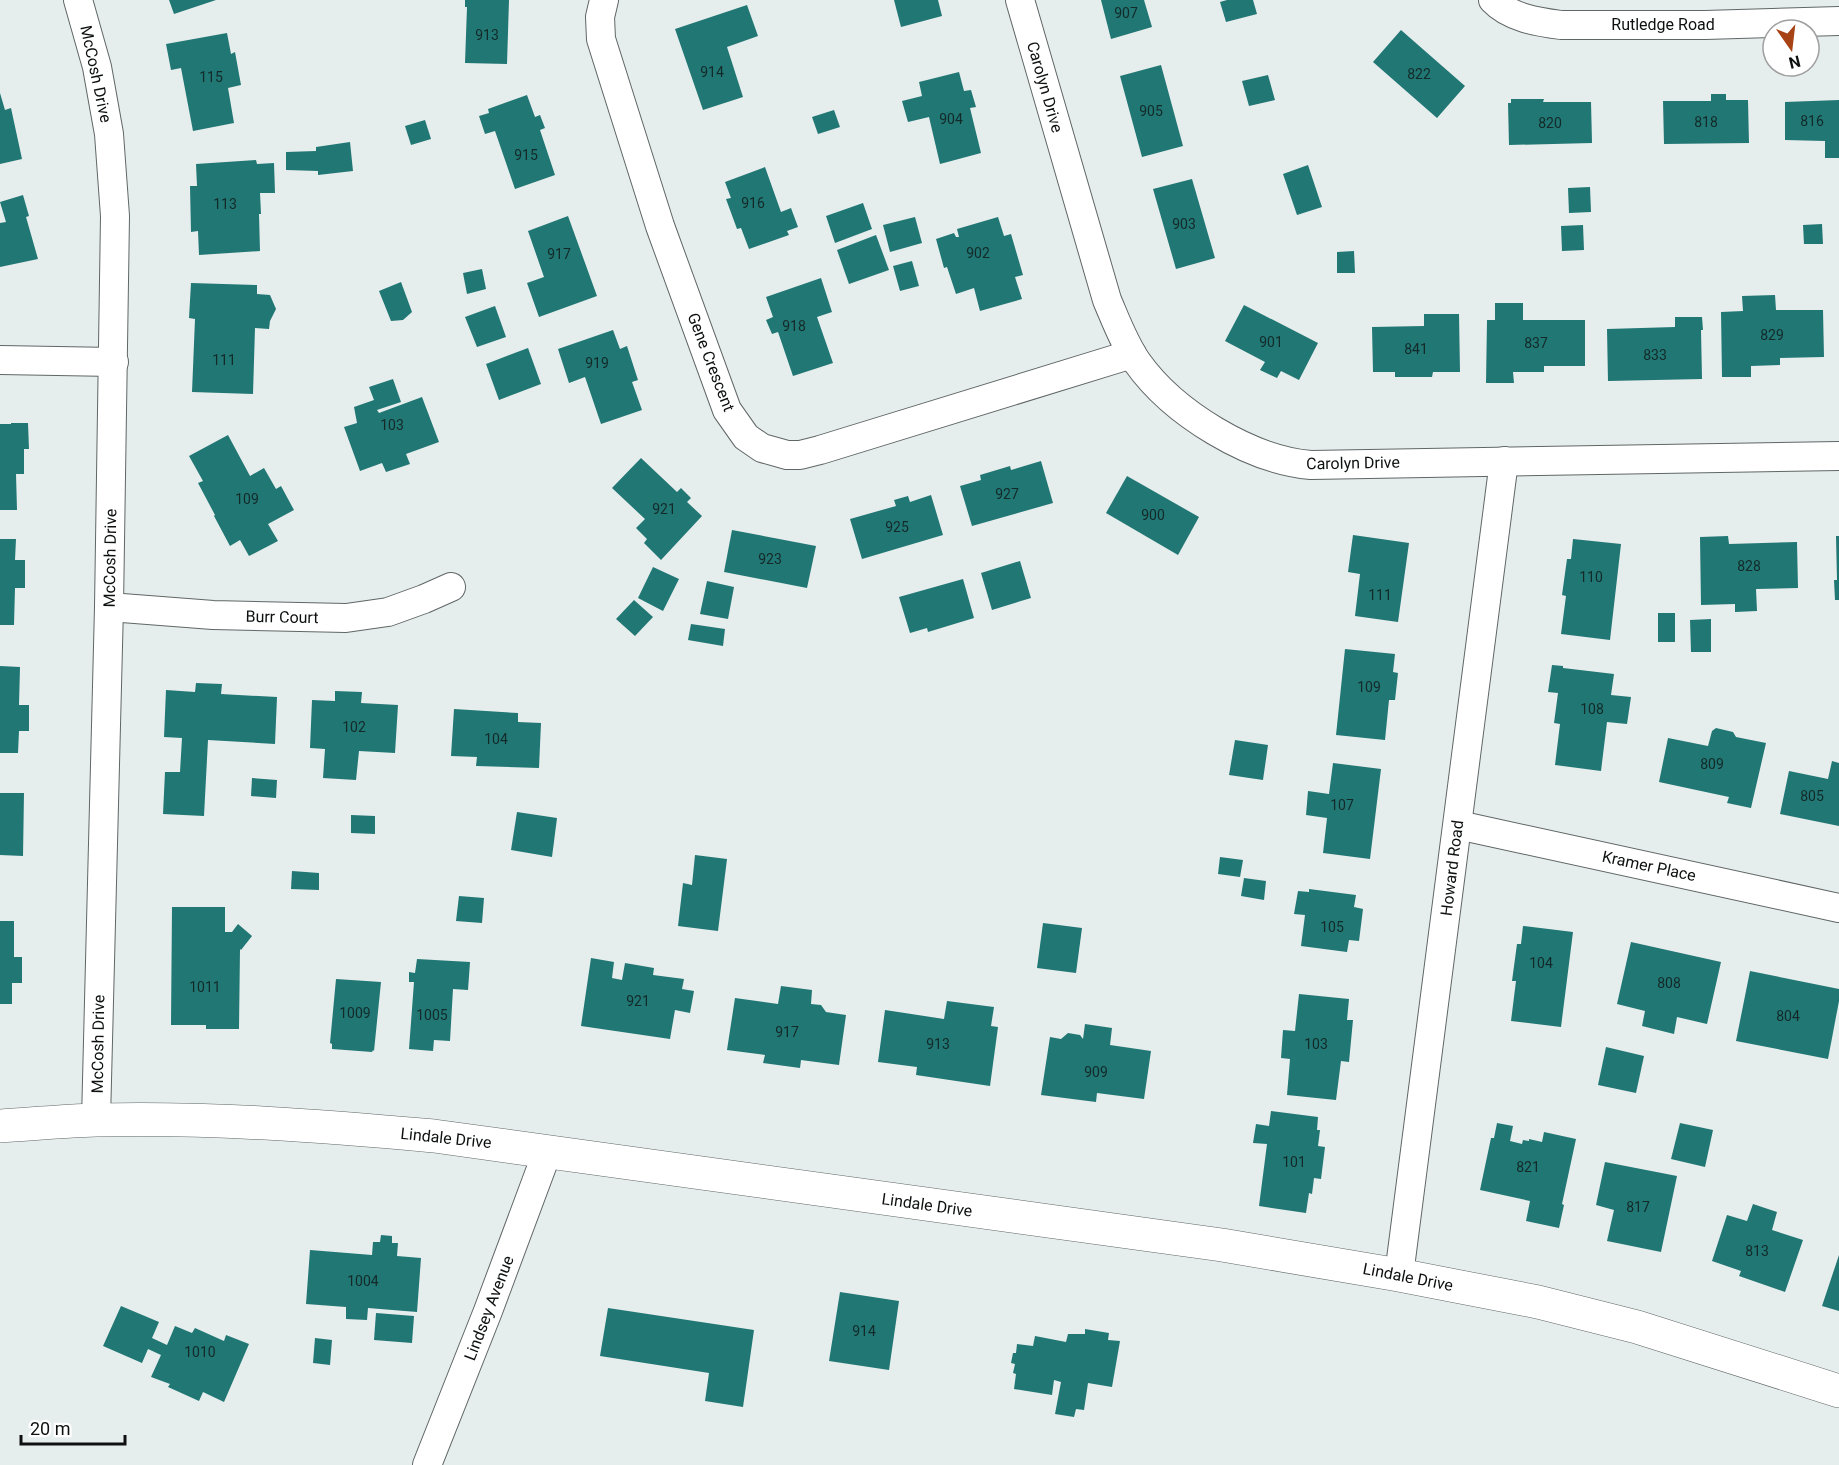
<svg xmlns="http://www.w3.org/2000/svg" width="1839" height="1465" viewBox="0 0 1839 1465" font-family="Roboto,sans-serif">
<rect width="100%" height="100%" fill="#e6eded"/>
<g fill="#217774">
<polygon points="169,0 216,0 174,14"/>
<polygon points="465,0 509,0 507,64 465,63 467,7 465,7"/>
<polygon points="894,0 938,0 942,16 901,27"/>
<polygon points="1101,0 1144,0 1152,27 1111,39"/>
<polygon points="1227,0 1253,0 1257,14 1226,22 1220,2"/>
<polygon points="747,5 758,36 727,47 743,97 703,110 675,29"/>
<polygon points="1401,30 1465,86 1437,118 1373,62"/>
<polygon points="227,33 231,54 235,52 241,85 228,88 234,123 193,131 181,68 171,70 166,44"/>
<polygon points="1161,65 1183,146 1142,157 1120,76"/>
<polygon points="959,72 964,91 971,90 976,107 970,108 981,153 940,164 929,117 908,122 902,101 922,96 919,82"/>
<polygon points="1268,75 1275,100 1249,106 1242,81"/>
<polygon points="0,93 5,110 11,108 22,159 0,164"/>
<polygon points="1711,94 1726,94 1726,100 1748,100 1749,143 1664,144 1663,101 1711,101"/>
<polygon points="527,95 535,117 540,115 545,128 540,130 555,175 515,189 495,131 485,134 479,116 489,113 488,109"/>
<polygon points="1511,99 1544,99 1543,102 1591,102 1592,143 1509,145 1508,103 1511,103"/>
<polygon points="1839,100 1839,158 1825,158 1825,141 1785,140 1785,102"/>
<polygon points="834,110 840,127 818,134 812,117"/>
<polygon points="425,120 431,139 411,145 405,126"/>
<polygon points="350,142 353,171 318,175 318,171 286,170 286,152 316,151 316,147"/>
<polygon points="256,160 257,164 274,163 275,193 260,193 261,214 259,214 260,251 199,255 198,231 191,232 190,186 197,186 196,164"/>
<polygon points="1308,165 1322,207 1297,215 1283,174"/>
<polygon points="765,167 781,212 791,208 798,227 787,231 789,235 749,249 741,228 737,229 726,199 731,198 725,182"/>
<polygon points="1192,179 1215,258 1176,269 1153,189"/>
<polygon points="1590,187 1591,212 1569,213 1568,188"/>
<polygon points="23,195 29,216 26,217 38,259 0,267 0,223 6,222 0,202"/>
<polygon points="863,203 872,229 835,243 826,216"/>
<polygon points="568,216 597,296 539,317 527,283 544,277 528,231"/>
<polygon points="915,217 922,243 890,252 883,225"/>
<polygon points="998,217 1004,236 1011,234 1023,275 1015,277 1022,299 980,311 974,288 956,294 947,267 944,268 936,239 954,233 956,237 959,237 957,229"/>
<polygon points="1822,224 1823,244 1804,244 1803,225"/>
<polygon points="1583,225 1584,250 1562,251 1561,226"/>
<polygon points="876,235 889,270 849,284 837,250"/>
<polygon points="1354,251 1355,273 1337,273 1337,252"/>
<polygon points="912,261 919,286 900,291 893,266"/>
<polygon points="482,269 486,289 467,294 463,273"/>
<polygon points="821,278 832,312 817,317 833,363 793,376 778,332 772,334 766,320 773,317 766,297"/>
<polygon points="401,282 412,312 403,320 391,321 379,291"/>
<polygon points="191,283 257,285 257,294 270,295 276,309 270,321 269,329 255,328 253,394 192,392 195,319 189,318"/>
<polygon points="1775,295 1776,310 1823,310 1824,357 1780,358 1780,365 1751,366 1751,377 1722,377 1721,312 1743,311 1742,296"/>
<polygon points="1495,303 1523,303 1523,320 1585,320 1585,366 1544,366 1544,372 1513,372 1514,383 1486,383 1487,320 1495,320"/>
<polygon points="1244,305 1318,343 1299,380 1281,371 1277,378 1260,370 1265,362 1225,341"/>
<polygon points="495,306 506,337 477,347 465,317"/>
<polygon points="1424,314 1459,314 1460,372 1433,372 1432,377 1395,377 1395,372 1373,372 1372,327 1424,326"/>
<polygon points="1675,317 1702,317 1703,330 1701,330 1702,379 1608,381 1607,329 1675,327"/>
<polygon points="613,330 620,349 627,346 638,380 632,382 642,410 601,424 585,377 569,383 558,349"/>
<polygon points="528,348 541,384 499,400 486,364"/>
<polygon points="393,379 401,402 377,410 379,413 422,397 439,442 406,454 410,464 386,472 382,463 360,471 344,427 357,423 354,407 374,400 369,387"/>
<polygon points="11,423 28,423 29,449 24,449 24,474 16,474 17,510 0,510 0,424 11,424"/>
<polygon points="228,435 250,476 264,468 276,489 281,486 294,510 268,524 278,541 249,556 240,540 230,546 214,516 215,515 198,483 203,481 189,456"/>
<polygon points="641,458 677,492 681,488 691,498 687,502 702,516 661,560 644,543 647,539 636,528 645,519 612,488"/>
<polygon points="1041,461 1053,503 972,526 960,486 981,480 980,475 1010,466 1011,470"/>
<polygon points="1127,476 1199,517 1178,555 1106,513"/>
<polygon points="931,495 943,535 862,559 850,519 896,506 894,500 908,496 910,502"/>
<polygon points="732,530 816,546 807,588 724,572"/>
<polygon points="1353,535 1409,543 1398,622 1355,616 1360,574 1348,572"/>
<polygon points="1728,536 1729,544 1797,542 1798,588 1756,589 1757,611 1735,612 1735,604 1701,605 1700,537"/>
<polygon points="1836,536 1839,536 1839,600 1835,600 1834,580 1837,580"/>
<polygon points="0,539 16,539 15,560 25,560 25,588 15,588 14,625 0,625"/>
<polygon points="1573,539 1621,544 1610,640 1561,634 1566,596 1562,595 1567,559 1571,559"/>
<polygon points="1020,561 1031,598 992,610 981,573"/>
<polygon points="653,567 679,579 663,611 638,598"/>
<polygon points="963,579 974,618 928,632 927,628 910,633 899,597"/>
<polygon points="707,581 734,587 728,619 700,614"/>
<polygon points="634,600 653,617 635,636 616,619"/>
<rect x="1658" y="613" width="17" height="29"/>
<polygon points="1711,619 1711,652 1691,652 1690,620"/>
<polygon points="691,624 725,629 723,646 688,640"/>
<polygon points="1345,649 1395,654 1393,672 1398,673 1395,700 1389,700 1385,740 1336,735"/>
<polygon points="1552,665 1563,666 1563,668 1614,674 1611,695 1631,697 1627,724 1607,722 1601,771 1555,765 1560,724 1554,723 1558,693 1548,692"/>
<polygon points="0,666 20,667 19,705 29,705 29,731 19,731 18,753 0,753"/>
<polygon points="196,683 222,684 221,694 277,697 275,744 208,740 204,816 163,814 165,772 180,772 182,738 164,737 166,690 195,692"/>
<polygon points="335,691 362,692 361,703 398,705 395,753 359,751 356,780 323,778 325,749 310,748 312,700 335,701"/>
<polygon points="454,709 518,713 518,722 541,723 539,768 476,766 477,757 451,756"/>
<polygon points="1716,728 1733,732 1736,737 1766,743 1751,808 1727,803 1729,797 1659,782 1668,738 1708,746 1712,731"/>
<polygon points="1235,740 1268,745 1263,780 1229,775"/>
<polygon points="1832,761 1839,763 1839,826 1780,814 1789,771 1828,779"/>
<polygon points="1333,763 1381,769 1370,859 1323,853 1327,818 1306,815 1308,791 1329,794"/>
<polygon points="252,778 277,780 276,798 251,796"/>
<polygon points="0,793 24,793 23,856 0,855"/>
<polygon points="517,812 557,818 552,857 511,850"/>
<polygon points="351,815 375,816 375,834 351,833"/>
<polygon points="695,855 727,859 718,931 678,926 683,883 692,885"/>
<polygon points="1220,857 1243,860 1240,877 1218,874"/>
<polygon points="292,871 319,873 319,890 291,889"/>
<polygon points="1244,878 1266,881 1264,900 1241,896"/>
<polygon points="1309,889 1356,895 1354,907 1363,909 1359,941 1349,940 1347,952 1301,946 1305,915 1294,914 1298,891 1309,892"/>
<polygon points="459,896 484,898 482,923 456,921"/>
<polygon points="172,907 225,907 225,932 232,932 238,924 252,936 241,950 240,949 239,1029 206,1029 206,1025 171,1025"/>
<polygon points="0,921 14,921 14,957 22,957 22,983 12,983 12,1004 0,1004"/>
<polygon points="1043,923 1082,928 1076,973 1037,968"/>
<polygon points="1523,926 1573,932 1561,1027 1511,1021 1516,981 1512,981 1517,944 1521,944"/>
<polygon points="1631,942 1721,962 1707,1024 1677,1017 1674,1034 1642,1026 1645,1011 1617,1004"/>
<polygon points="591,958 614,962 612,978 622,980 625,963 654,968 653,975 684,979 682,989 694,991 690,1013 675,1010 670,1039 581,1026"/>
<polygon points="417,959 470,962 468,990 453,989 450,1041 434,1040 433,1051 409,1049 414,982 409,982 409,972 415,973"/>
<polygon points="1750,971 1839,989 1839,1001 1828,1059 1736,1041"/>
<polygon points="336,979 381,982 374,1051 373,1050 372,1052 332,1049 332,1044 330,1043"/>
<polygon points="781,986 812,990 811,1004 821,1005 826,1012 846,1015 839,1065 801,1060 800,1068 763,1063 765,1055 727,1050 735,998 778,1004"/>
<polygon points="1299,994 1349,999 1347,1020 1353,1020 1349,1062 1341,1061 1336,1100 1287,1095 1290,1059 1281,1058 1283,1030 1295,1031"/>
<polygon points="947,1001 994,1007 991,1026 998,1027 990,1086 916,1075 917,1067 878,1062 885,1010 944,1019"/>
<polygon points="1085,1024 1112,1028 1110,1045 1151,1051 1144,1099 1097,1093 1096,1102 1041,1095 1050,1037 1061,1039 1068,1033 1080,1035 1083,1039"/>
<polygon points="1606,1047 1644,1056 1636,1093 1598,1085"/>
<polygon points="1271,1111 1318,1117 1317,1130 1320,1130 1318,1146 1325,1147 1321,1179 1314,1178 1312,1194 1309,1193 1306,1213 1259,1206 1267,1144 1253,1143 1256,1124 1269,1126"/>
<polygon points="1497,1123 1513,1126 1510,1141 1522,1144 1523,1140 1529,1141 1529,1139 1542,1142 1544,1132 1576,1139 1562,1204 1564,1205 1559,1228 1526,1221 1530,1201 1480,1190 1491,1138 1494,1138"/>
<polygon points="1680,1123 1713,1130 1705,1167 1671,1159"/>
<polygon points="1605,1162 1677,1176 1661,1252 1607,1241 1614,1210 1596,1205"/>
<polygon points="1753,1204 1777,1212 1772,1230 1803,1240 1785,1292 1739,1276 1741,1271 1712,1261 1727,1215 1747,1221"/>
<polygon points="381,1235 392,1236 392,1243 398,1243 397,1256 421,1258 417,1312 368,1308 367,1320 346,1319 346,1307 306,1304 310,1250 372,1255 373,1242 380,1242"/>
<polygon points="1839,1255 1839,1311 1822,1306"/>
<polygon points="840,1292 899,1301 889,1370 829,1361"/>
<polygon points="121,1306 159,1322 152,1338 167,1345 175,1326 192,1333 195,1328 224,1341 226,1335 249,1344 224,1402 203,1392 199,1401 168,1387 170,1384 151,1377 161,1355 148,1349 142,1363 103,1346"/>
<polygon points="608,1308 754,1330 743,1407 705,1401 709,1373 600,1356"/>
<polygon points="376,1313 414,1316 412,1343 374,1340"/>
<polygon points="1085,1329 1109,1333 1108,1340 1120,1341 1112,1387 1088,1383 1084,1410 1076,1409 1074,1417 1055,1414 1061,1382 1054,1380 1052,1395 1014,1389 1016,1374 1013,1373 1015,1364 1011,1363 1013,1353 1016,1353 1017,1344 1033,1346 1035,1336 1066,1342 1068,1334 1085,1334"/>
<polygon points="315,1338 332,1340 330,1365 313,1363"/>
</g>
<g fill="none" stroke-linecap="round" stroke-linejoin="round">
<g stroke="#606666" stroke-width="30">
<g id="minor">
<polyline points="78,0 97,67 109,134 115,216 109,607 96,1120"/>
<polyline points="604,0 600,17 601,39 660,226 727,410 746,437 762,448 787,455 800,455 820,450 1132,354"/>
<path d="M1020,0L1107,300C1116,321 1124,343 1137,362C1173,413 1250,460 1311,465L1839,456"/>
<path d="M1493,0C1510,18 1538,22 1561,25H1705L1839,21"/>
<polyline points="0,360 114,362"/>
<polyline points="109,607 213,615 346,618 388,612 424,599 451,587"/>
<polyline points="1458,825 1839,908"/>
<polyline points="1399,1275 1504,461"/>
<polyline points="427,1465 488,1311 548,1150"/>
</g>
</g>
<g stroke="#606666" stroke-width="34">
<path id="tertiary" d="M0,1126C32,1124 64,1121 96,1120C208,1117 323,1126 434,1136L1222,1245L1399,1275L1538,1302L1637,1327L1839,1391"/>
</g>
<use href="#minor" stroke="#fff" stroke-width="28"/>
<use href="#tertiary" stroke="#fff" stroke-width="33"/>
</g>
<g text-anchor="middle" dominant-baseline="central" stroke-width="4.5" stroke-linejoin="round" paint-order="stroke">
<g font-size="14" fill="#132a29">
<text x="1126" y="13">907</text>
<text x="487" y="35">913</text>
<text x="712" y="72">914</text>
<text x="1419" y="74">822</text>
<text x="211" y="77">115</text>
<text x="1151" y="111">905</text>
<text x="951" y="119">904</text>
<text x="1812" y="121">816</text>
<text x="1706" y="122">818</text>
<text x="1550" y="123">820</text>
<text x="526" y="155">915</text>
<text x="753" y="203">916</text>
<text x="225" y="204">113</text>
<text x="1184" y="224">903</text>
<text x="978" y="253">902</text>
<text x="559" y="254">917</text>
<text x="794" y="326">918</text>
<text x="1772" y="335">829</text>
<text x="1271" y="342">901</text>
<text x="1536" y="343">837</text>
<text x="1416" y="349">841</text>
<text x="1655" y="355">833</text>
<text x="224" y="360">111</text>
<text x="597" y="363">919</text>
<text x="392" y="425">103</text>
<text x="1007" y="494">927</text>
<text x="247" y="499">109</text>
<text x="664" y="509">921</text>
<text x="1153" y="515">900</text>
<text x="897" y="527">925</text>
<text x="770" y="559">923</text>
<text x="1749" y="566">828</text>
<text x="1591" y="577">110</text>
<text x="1380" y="595">111</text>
<text x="1369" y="687">109</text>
<text x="1592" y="709">108</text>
<text x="354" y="727">102</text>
<text x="496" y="739">104</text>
<text x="1712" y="764">809</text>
<text x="1812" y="796">805</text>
<text x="1342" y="805">107</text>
<text x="1332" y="927">105</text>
<text x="1541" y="963">104</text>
<text x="1669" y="983">808</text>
<text x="205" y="987">1011</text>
<text x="638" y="1001">921</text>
<text x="355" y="1013">1009</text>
<text x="432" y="1015">1005</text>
<text x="1788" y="1016">804</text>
<text x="787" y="1032">917</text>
<text x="938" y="1044">913</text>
<text x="1316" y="1044">103</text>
<text x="1096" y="1072">909</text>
<text x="1294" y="1162">101</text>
<text x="1528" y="1167">821</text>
<text x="1638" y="1207">817</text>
<text x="1757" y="1251">813</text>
<text x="363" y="1281">1004</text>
<text x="864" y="1331">914</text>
<text x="200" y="1352">1010</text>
</g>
<g font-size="16" fill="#0e1010" stroke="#fff">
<text x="1663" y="24">Rutledge Road</text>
<text transform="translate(96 74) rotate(78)">McCosh Drive</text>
<text transform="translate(1045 87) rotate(74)">Carolyn Drive</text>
<text transform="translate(711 362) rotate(69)">Gene Crescent</text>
<text transform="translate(1353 463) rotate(-1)">Carolyn Drive</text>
<text transform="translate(110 558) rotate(-89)">McCosh Drive</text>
<text transform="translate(282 617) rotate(1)">Burr Court</text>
<text transform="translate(1649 866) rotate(12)">Kramer Place</text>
<text transform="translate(1452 868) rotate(-83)">Howard Road</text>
<text transform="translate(98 1044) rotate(-89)">McCosh Drive</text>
<text transform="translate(446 1138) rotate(6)">Lindale Drive</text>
<text transform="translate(927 1205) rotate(8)">Lindale Drive</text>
<text transform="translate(1408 1277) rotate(11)">Lindale Drive</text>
<text transform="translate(489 1308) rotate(-69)">Lindsey Avenue</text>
</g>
</g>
<g transform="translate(1791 48) rotate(166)"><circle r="28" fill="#ffffff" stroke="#9f9f9f" stroke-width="1.5"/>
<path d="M0-4.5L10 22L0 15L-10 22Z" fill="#a74214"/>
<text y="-9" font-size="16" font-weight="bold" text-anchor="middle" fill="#0e1010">N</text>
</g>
<path d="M21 1435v9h104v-9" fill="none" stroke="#0e1010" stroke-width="3"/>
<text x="30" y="1435" font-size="18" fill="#0e1010" stroke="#ffffff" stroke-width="4.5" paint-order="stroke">20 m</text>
</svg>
